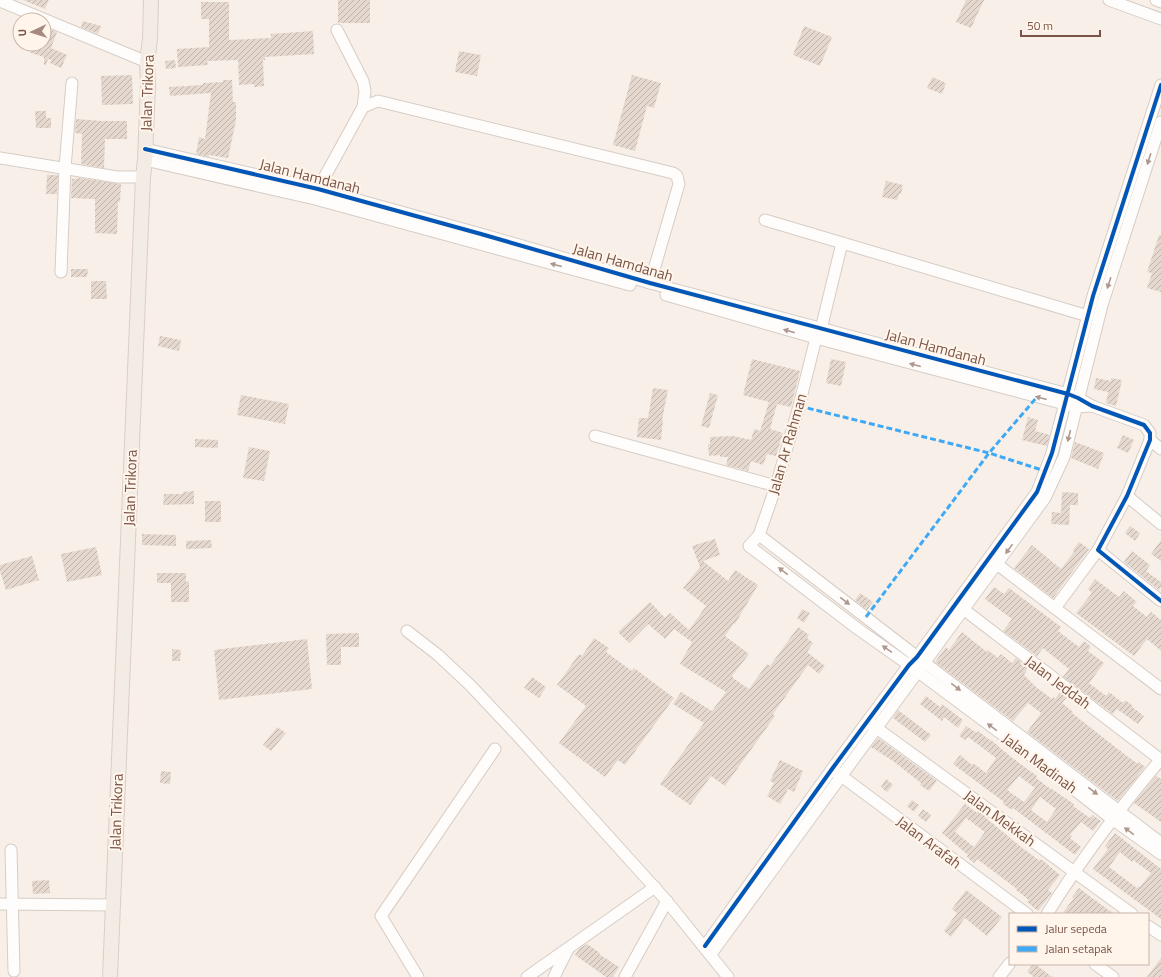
<svg xmlns="http://www.w3.org/2000/svg" width="1161" height="977" viewBox="0 0 1161 977" font-family="'Titillium Web',sans-serif">
<defs>
<pattern id="building-hatch" width="6" height="6" patternUnits="userSpaceOnUse"><rect width="6" height="6" fill="#e5d8cf"/><path d="M-1 1l2-2M0 6l6-6M5 7l2-2" fill="none" stroke="#beb2aa"/></pattern>
</defs>
<rect width="100%" height="100%" fill="#f8f0e8"/>
<g fill="url(#building-hatch)" fill-rule="evenodd">
<polygon points="23,0 49,0 45,9"/>
<rect x="338" y="0" width="32" height="23"/>
<polygon points="966,0 984,0 971,28 956,22"/>
<polygon points="201,2 229,2 229,40 271,38 271,34 313,31 314,54 265,57 265,60 263,60 264,86 254,87 254,84 239,85 238,60 207,61 208,65 178,67 177,49 209,47 209,19 201,19"/>
<polygon points="83,21 101,26 98,34 81,27"/>
<polygon points="804,26 832,37 820,66 793,55"/>
<polygon points="44,27 57,32 51,48 67,55 61,68 50,63 51,60 48,59 46,65 44,65 44,57 31,53 34,44 44,44"/>
<polygon points="459,51 481,55 477,76 455,72"/>
<polygon points="175,60 176,68 166,69 165,61"/>
<polygon points="132,75 133,104 102,105 101,76"/>
<polygon points="632,75 661,83 654,108 647,106 635,151 613,145"/>
<polygon points="932,77 946,83 942,94 927,88"/>
<polygon points="223,80 232,80 233,102 236,102 236,120 228,158 209,155 209,157 196,154 199,137 205,139 211,93 170,96 169,87 203,85 203,83 223,82"/>
<polygon points="35,111 46,111 46,118 51,118 51,128 36,128"/>
<polygon points="76,119 102,121 127,121 127,139 105,139 104,168 81,164 82,134 75,133"/>
<polygon points="47,175 58,175 57,194 46,194"/>
<polygon points="80,178 121,184 120,202 118,202 117,234 95,233 95,199 71,198 72,179"/>
<polygon points="886,181 903,185 901,194 899,194 897,200 882,197"/>
<polygon points="1159,235 1161,235 1161,292 1147,288 1152,273 1147,272"/>
<polygon points="71,269 88,269 87,277 71,277"/>
<polygon points="91,281 106,281 107,299 91,299"/>
<polygon points="160,336 181,340 179,351 158,346"/>
<polygon points="752,359 800,371 791,407 777,404 770,429 783,433 776,456 767,454 763,465 751,461 748,471 726,465 728,457 720,457 720,455 709,456 708,444 710,444 710,437 733,436 751,440 754,429 760,431 769,402 743,395"/>
<polygon points="831,359 846,362 841,386 826,383"/>
<polygon points="1096,378 1111,381 1111,378 1122,380 1116,406 1106,403 1108,392 1094,389"/>
<polygon points="653,388 668,390 662,420 663,420 661,440 637,437 639,418 648,418"/>
<polygon points="710,393 718,395 709,428 701,426"/>
<polygon points="241,395 289,404 285,424 237,415"/>
<polygon points="1028,417 1038,420 1035,431 1050,435 1047,446 1022,440"/>
<polygon points="1123,435 1134,440 1128,453 1117,448"/>
<polygon points="195,439 218,440 218,448 195,447"/>
<polygon points="1075,442 1104,453 1098,469 1071,458"/>
<polygon points="249,447 270,451 264,481 243,478"/>
<polygon points="194,491 194,504 163,505 164,494 183,494 183,492"/>
<polygon points="1062,492 1078,493 1078,505 1070,505 1069,525 1051,524 1052,512 1061,513"/>
<rect x="205" y="501" width="16" height="21"/>
<polygon points="1130,526 1140,533 1135,541 1125,533"/>
<polygon points="142,534 176,535 176,546 142,545"/>
<polygon points="715,539 720,555 703,561 728,581 735,570 758,585 735,624 734,623 725,636 749,654 732,676 733,678 749,689 767,664 770,666 798,627 809,635 807,638 813,643 807,652 825,666 819,674 808,665 773,714 775,716 725,786 711,776 690,805 660,784 704,723 673,704 681,692 712,711 726,692 680,664 692,642 674,629 665,639 648,624 629,643 618,632 650,602 665,618 670,613 689,630 706,606 683,588 700,567 692,546"/>
<polygon points="211,540 212,548 186,549 186,541"/>
<polygon points="1161,540 1161,561 1151,554"/>
<polygon points="1079,542 1089,549 1053,598 1014,568 1032,545 1061,569 1074,552 1073,550"/>
<polygon points="96,547 102,575 67,582 61,554"/>
<polygon points="1132,551 1150,565 1146,571 1161,582 1161,587 1159,590 1124,562"/>
<polygon points="32,556 39,580 6,590 0,571 0,565"/>
<polygon points="157,573 186,573 186,582 189,581 189,602 171,602 171,583 157,583"/>
<polygon points="1095,579 1119,597 1124,591 1137,602 1133,606 1147,617 1151,612 1161,620 1161,651 1147,639 1134,656 1076,613 1092,593 1088,589"/>
<polygon points="994,587 1004,594 1009,588 1061,627 1058,631 1079,647 1084,641 1091,647 1088,651 1104,663 1089,683 1106,696 1109,692 1123,703 1125,700 1133,706 1132,707 1144,716 1138,724 1117,709 1113,714 1063,677 1069,669 1043,648 1037,656 1003,631 1012,619 985,599"/>
<polygon points="860,593 873,602 867,610 855,600"/>
<polygon points="802,609 810,613 804,623 797,618"/>
<polygon points="962,632 987,652 988,650 998,658 1001,654 1012,663 1016,658 1028,667 1024,675 1036,687 1052,699 1053,697 1055,699 1060,692 1067,697 1062,703 1073,712 1072,713 1128,757 1138,764 1139,762 1145,767 1118,801 1027,732 1041,713 1028,703 1013,721 935,662 946,647 949,650"/>
<polygon points="359,633 359,647 341,647 341,665 327,665 326,634"/>
<polygon points="594,638 609,648 606,652 632,671 634,668 674,698 625,765 618,760 605,777 559,743 586,706 557,685 579,654 582,656"/>
<polygon points="307,639 312,689 219,700 214,650"/>
<polygon points="172,649 181,650 180,661 172,661"/>
<polygon points="532,677 546,687 539,698 524,688"/>
<polygon points="926,696 940,707 942,704 963,720 958,728 944,717 942,721 920,704"/>
<polygon points="898,710 931,735 925,742 893,718"/>
<path d="M966,726L977,733L978,731L991,741V740L1011,757L1037,776L1036,778L1052,790V789L1074,804L1073,806L1090,818L1093,815L1101,821L1093,831L1081,822L1070,835L1072,836L1070,838L1081,847L1075,855L1013,808L1012,810L1003,804L1004,802L953,764L960,755L972,765L973,763L986,773L996,758L968,737L965,740L959,736ZM1019,776L1035,788L1024,802L1007,790ZM1040,797L1056,809L1047,822L1031,810Z"/>
<polygon points="277,727 286,733 271,751 263,745"/>
<polygon points="878,738 937,781 929,791 920,785 921,783 893,761 871,747"/>
<polygon points="780,760 803,771 794,792 788,789 780,804 767,796 774,783 770,781"/>
<polygon points="161,771 171,772 170,784 160,783"/>
<polygon points="1156,776 1161,779 1161,822 1134,803"/>
<polygon points="886,779 893,785 887,792 881,787"/>
<polygon points="912,800 919,805 914,812 907,806"/>
<path d="M965,804L977,813L978,811L987,817L986,818L1021,847L1040,861L1041,859L1060,875L1048,890L1052,893L1038,911L1027,902L1029,900L1016,890L1017,889L977,859L974,863L967,857L968,855L942,833ZM966,818L985,832L974,847L955,832Z"/>
<polygon points="923,809 931,815 926,822 918,816"/>
<path d="M1115,833L1161,869V919L1093,869L1108,849L1105,846ZM1120,852L1132,862L1133,860L1151,873L1140,887L1139,886L1137,888L1109,867Z"/>
<polygon points="49,880 50,893 33,894 32,881"/>
<polygon points="1079,888 1092,898 1114,914 1062,914 1074,898 1072,897"/>
<polygon points="966,890 1002,917 987,936 965,918 951,937 944,931 957,913 952,909"/>
<polygon points="587,944 600,953 599,954 619,967 613,977 606,977 575,955 580,948"/>
<polygon points="1161,958 1161,977 1147,977"/>
<polygon points="1033,964 1035,964 1052,977 1034,977 1027,972"/>
</g>
<g fill="none" stroke-linecap="round" stroke-linejoin="round">
<g stroke="#d6ccc5" stroke-width="13">
<g id="minor">
<polyline points="1109,0 1161,19"/>
<polyline points="1156,0 1161,2"/>
<polyline points="0,1 147,62"/>
<polyline points="363,107 378,101 673,173 677,176 679,184 650,283"/>
<polyline points="145,149 318,189 481,234 650,283 1068,394 1078,398 1092,406 1144,425 1150,433 1150,440 1127,496 1098,550 1161,601"/>
<polyline points="0,158 117,177 143,177"/>
<polyline points="145,160 315,199 630,285"/>
<polyline points="316,195 318,189 363,107 365,91 363,81 337,30"/>
<polyline points="765,220 1088,316"/>
<polyline points="842,243 821,329 816,338 799,406 776,486 759,535 749,546 858,629 909,665 1026,752 1112,819 1161,854"/>
<polyline points="61,272 65,168 72,83"/>
<polyline points="666,295 816,338 1076,407 1092,406"/>
<polyline points="595,436 776,486"/>
<polyline points="1150,440 1161,449"/>
<polyline points="1127,496 1161,524"/>
<polyline points="759,535 925,663 1161,843"/>
<polyline points="993,561 1161,689"/>
<polyline points="958,605 1161,760"/>
<polyline points="1055,608 1098,550"/>
<polyline points="407,631 438,655 470,685 518,736 665,899 728,977"/>
<polyline points="871,724 1132,914"/>
<polyline points="836,772 1027,914"/>
<polyline points="11,850 14,971"/>
<polyline points="0,904 113,905"/>
<path d="M1047,914C1082,858 1119,809 1161,759"/>
<polyline points="1148,926 1161,935"/>
<polyline points="705,946 832,769 909,665 917,657 1037,492 1052,453 1093,296 1161,85"/>
<polyline points="711,954 1045,498 1064,457 1102,305 1161,122"/>
<polyline points="1095,964 1113,977"/>
<polyline points="418,977 381,916 495,749"/>
<polyline points="527,977 655,887"/>
<polyline points="554,977 568,949"/>
<polyline points="625,977 667,901"/>
<polyline points="999,977 1010,963"/>
</g>
</g>
<g stroke="#dacdc8" stroke-width="16">
<polyline id="major" points="110,977 143,177 145,160 148,85 147,62 150,39 151,0"/>
</g>
<use href="#minor" stroke="#fefdfc" stroke-width="11"/>
<use href="#major" stroke="#f3ece4" stroke-width="14"/>
<g stroke="#3fa9f5" stroke-width="3" stroke-dasharray="6 3" stroke-linecap="butt">
<polyline points="799,406 989,453 1045,471"/>
<polyline points="866,617 989,453 1037,397"/>
</g>
<g stroke="#fff5eb" stroke-width="6">
<g id="cycleway">
<polyline points="145,149 318,189 481,234 650,283 1068,394 1078,398 1092,406 1144,425 1150,433 1150,440 1127,496 1098,550 1161,601"/>
<polyline points="705,946 832,769 909,665 917,657 1037,492 1052,453 1093,296 1161,85"/>
</g>
</g>
<use href="#cycleway" stroke="#0057b8" stroke-width="4"/>
</g>
<defs><path id="oneway-solid" d="M-6-.8H1V-3.2L6.5 0L1 3.2V.8H-6Z"/></defs>
<g fill="#ae978f">
<use href="#oneway-solid" transform="translate(1149 159) rotate(108)"/>
<use href="#oneway-solid" transform="translate(556 265) rotate(-165)"/>
<use href="#oneway-solid" transform="translate(1109 283) rotate(108)"/>
<use href="#oneway-solid" transform="translate(789 331) rotate(-164)"/>
<use href="#oneway-solid" transform="translate(915 365) rotate(-165)"/>
<use href="#oneway-solid" transform="translate(1041 398) rotate(-165)"/>
<use href="#oneway-solid" transform="translate(1069 436) rotate(104)"/>
<use href="#oneway-solid" transform="translate(1009 549) rotate(126)"/>
<use href="#oneway-solid" transform="translate(783 571) rotate(-143)"/>
<use href="#oneway-solid" transform="translate(845 601) rotate(38)"/>
<use href="#oneway-solid" transform="translate(887 649) rotate(-145)"/>
<use href="#oneway-solid" transform="translate(956 687) rotate(37)"/>
<use href="#oneway-solid" transform="translate(992 727) rotate(-144)"/>
<use href="#oneway-solid" transform="translate(1093 791) rotate(37)"/>
<use href="#oneway-solid" transform="translate(1129 831) rotate(-144)"/>
</g>
<g text-anchor="middle" dominant-baseline="central" stroke-width="4" stroke-linejoin="round" paint-order="stroke">
<g font-size="15" fill="#795346" stroke="#fff5eb">
<text transform="translate(147 93) rotate(-88)">Jalan Trikora</text>
<text transform="translate(310 176) rotate(14)">Jalan Hamdanah</text>
<text transform="translate(623 262) rotate(16)">Jalan Hamdanah</text>
<text transform="translate(936 347) rotate(15)">Jalan Hamdanah</text>
<text transform="translate(787 444) rotate(-74)">Jalan Ar Rahman</text>
<text transform="translate(130 488) rotate(-88)">Jalan Trikora</text>
<text transform="translate(1058 682) rotate(37)">Jalan Jeddah</text>
<text transform="translate(1040 763) rotate(37)">Jalan Madinah</text>
<text transform="translate(116 812) rotate(-88)">Jalan Trikora</text>
<text transform="translate(1000 818) rotate(36)">Jalan Mekkah</text>
<text transform="translate(929 842) rotate(37)">Jalan Arafah</text>
</g>
</g>
<rect x="1009" y="913" width="140" height="52" fill="#fff5eb" stroke="#c9b4a9"/>
<rect x="1017" y="926" width="20" height="6" fill="#0057b8" stroke="#c9b4a9"/>
<text x="1045" y="933" font-size="12" fill="#795346">Jalur sepeda</text>
<rect x="1017" y="946" width="20" height="6" fill="#3fa9f5" stroke="#c9b4a9"/>
<text x="1045" y="953" font-size="12" fill="#795346">Jalan setapak</text>
<g transform="translate(32 32) rotate(266)"><circle r="19" fill="#fff5eb" stroke="#c9b4a9"/>
<path d="M0-3L7 15L0 10L-7 15Z" fill="#a58a7f"/>
<text y="-6" font-size="11" font-weight="bold" text-anchor="middle" fill="#795346">U</text>
</g>
<path d="M1021 30v6h79v-6" fill="none" stroke="#795346" stroke-width="2"/>
<text x="1027" y="30" font-size="12" fill="#795346" stroke="#fff5eb" stroke-width="3" paint-order="stroke">50 m</text>
</svg>
